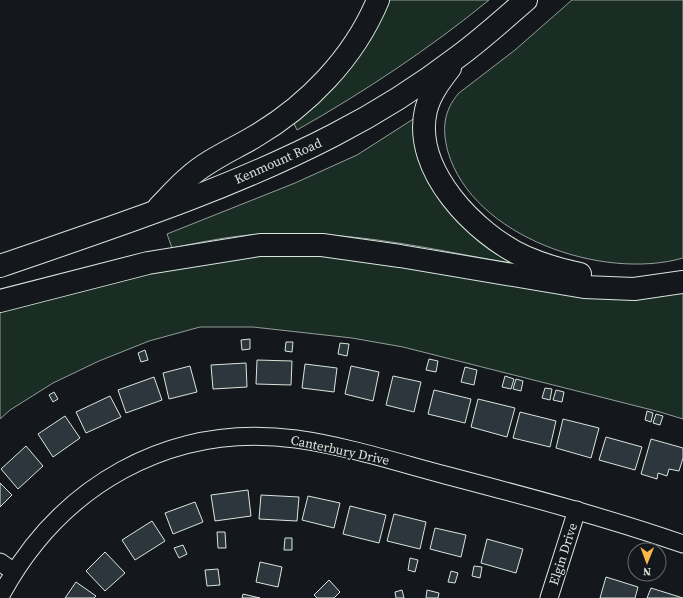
<svg xmlns="http://www.w3.org/2000/svg" width="683" height="598" viewBox="0 0 683 598" font-family="'Source Serif 4',serif">
<rect width="100%" height="100%" fill="#14181c"/>
<g fill="#1a2d24" stroke="#939e99">
<path d="M380,0H489C429,49 364,92 297,130L290,115Z"/>
<path d="M572,0H683V258C603,281 473,237 448,152C442,130 443,111 459,93L515,50Z"/>
<path d="M418,116L425,165L523,266C438,250 352,230 265,234C234,235 202,242 172,248L167,234L295,183L357,155Z"/>
<polygon points="304,252 634,299 683,293 683,419 660,412 403,347 352,338 253,327 200,327 149,341 99,361 53,383 10,410 0,419 0,309 209,259"/>
</g>
<g fill="#2c363c" stroke="#d8e6dc">
<polygon points="250,339 250,349 242,350 241,340"/>
<polygon points="286,342 293,342 292,352 285,351"/>
<polygon points="340,343 349,344 347,356 338,354"/>
<polygon points="145,350 148,360 141,362 138,353"/>
<polygon points="429,359 438,361 436,372 426,370"/>
<polygon points="257,360 292,361 291,385 256,384"/>
<polygon points="246,363 247,387 213,389 211,365"/>
<polygon points="305,364 337,368 334,392 302,388"/>
<polygon points="190,366 197,392 169,399 163,373"/>
<polygon points="351,366 379,372 373,401 345,394"/>
<polygon points="465,367 477,370 474,385 461,382"/>
<polygon points="393,376 421,382 414,412 386,405"/>
<polygon points="505,376 514,379 511,389 502,387"/>
<polygon points="154,377 162,400 126,413 118,390"/>
<polygon points="516,379 523,381 521,391 513,389"/>
<polygon points="545,388 552,389 550,400 542,398"/>
<polygon points="434,390 471,399 465,423 428,414"/>
<polygon points="556,390 564,392 562,402 553,400"/>
<polygon points="54,392 58,399 53,402 49,395"/>
<polygon points="110,396 121,417 86,433 76,412"/>
<polygon points="478,399 515,408 507,437 471,427"/>
<polygon points="647,411 653,413 651,422 645,420"/>
<polygon points="520,412 556,421 550,447 513,438"/>
<polygon points="656,414 663,416 660,425 653,423"/>
<polygon points="65,416 80,438 53,457 38,434"/>
<polygon points="563,419 599,428 591,458 556,448"/>
<polygon points="606,437 642,447 635,470 599,460"/>
<polygon points="651,439 683,448 683,458 679,471 669,469 667,476 658,473 657,479 641,474"/>
<polygon points="26,446 43,466 18,489 1,469"/>
<polygon points="0,483 12,495 0,507"/>
<polygon points="248,490 251,516 215,521 211,495"/>
<polygon points="261,495 299,497 297,521 259,519"/>
<polygon points="308,496 340,503 334,528 302,520"/>
<polygon points="195,502 203,522 173,534 165,513"/>
<polygon points="350,506 386,515 379,543 343,534"/>
<polygon points="394,514 426,522 420,549 387,541"/>
<polygon points="152,521 165,541 135,560 122,540"/>
<polygon points="435,528 466,535 461,557 430,549"/>
<polygon points="217,532 225,532 226,548 218,548"/>
<polygon points="285,538 292,538 292,550 284,550"/>
<polygon points="487,539 523,549 516,573 481,563"/>
<polygon points="183,545 187,554 179,558 174,548"/>
<polygon points="105,552 125,573 105,591 86,571"/>
<polygon points="410,558 418,560 415,572 408,570"/>
<polygon points="260,562 282,567 278,587 256,582"/>
<polygon points="474,566 482,567 480,578 472,576"/>
<polygon points="218,569 220,585 207,586 205,570"/>
<polygon points="451,571 458,573 455,583 448,582"/>
<polygon points="606,577 638,587 635,598 600,598"/>
<polygon points="329,580 340,592 334,598 317,598 314,595"/>
<polygon points="76,582 96,596 94,598 65,598"/>
<polygon points="651,588 683,598 647,598"/>
<polygon points="402,590 404,598 396,598 395,592"/>
<polygon points="427,590 439,593 438,598 426,598"/>
<polygon points="243,594 260,598 242,598"/>
</g>
<g fill="none" stroke-linecap="round" stroke-linejoin="round">
<g stroke="#d8e6dc" stroke-width="19">
<g id="street">
<polyline points="0,562 14,572"/>
<path d="M0,597C59,486 169,422 296,439C346,446 396,462 445,475C525,496 605,517 683,544"/>
<polyline points="549,598 577,510"/>
</g>
</g>
<g stroke="#d8e6dc" stroke-width="24">
<g id="primary">
<path d="M450,68C440,81 430,94 426,110C412,170 475,234 525,257C543,265 561,270 580,274"/>
<path d="M159,207C169,197 178,186 189,177C208,160 232,150 254,137C307,106 354,58 378,0"/>
<path d="M0,266C113,227 228,190 334,135C377,113 421,85 459,56C482,39 504,19 526,0"/>
<polyline points="0,301 148,263 260,245 322,245 400,256 584,287 634,289 683,282"/>
</g>
</g>
<use href="#street" stroke="#14181c" stroke-width="17"/>
<use href="#primary" stroke="#14181c" stroke-width="22"/>
</g>
<g text-anchor="middle" dominant-baseline="central" stroke-width="3" stroke-linejoin="round" paint-order="stroke">
<g font-size="13" fill="#d8e6dc" stroke="#14181c">
<text transform="translate(278 161) rotate(-24)">Kenmount Road</text>
<text transform="translate(340 450) rotate(12)">Canterbury Drive</text>
<text transform="translate(563 554) rotate(-72)">Elgin Drive</text>
</g>
</g>
<g transform="translate(647 562) rotate(181)"><circle r="19" fill="#14181c" stroke="#626a69"/>
<path d="M0-3L7 15L0 10L-7 15Z" fill="#ffb74d"/>
<text y="-6" font-size="11" font-weight="bold" text-anchor="middle" fill="#d8e6dc">N</text>
</g>
</svg>
